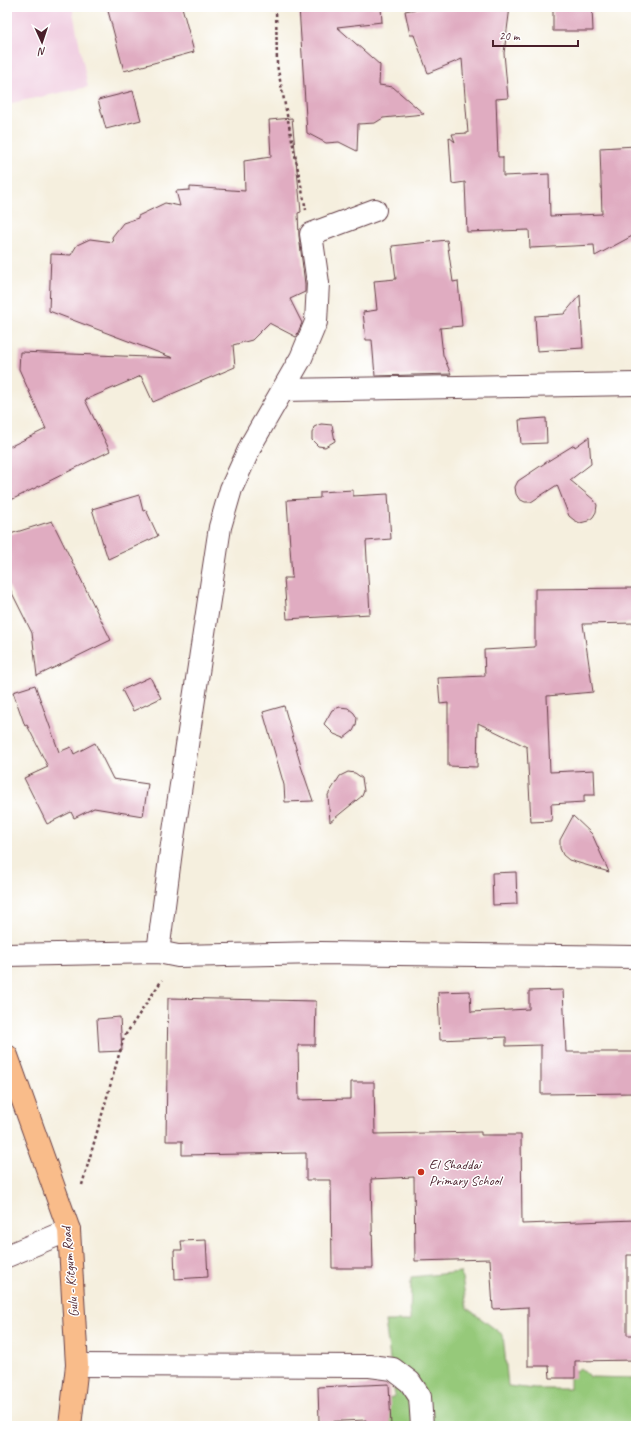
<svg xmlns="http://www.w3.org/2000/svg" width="643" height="1433" viewBox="0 0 643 1433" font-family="Caveat,sans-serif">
<rect width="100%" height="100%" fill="#fff"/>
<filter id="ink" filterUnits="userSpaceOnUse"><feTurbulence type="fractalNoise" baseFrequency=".025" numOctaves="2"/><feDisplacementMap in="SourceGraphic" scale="8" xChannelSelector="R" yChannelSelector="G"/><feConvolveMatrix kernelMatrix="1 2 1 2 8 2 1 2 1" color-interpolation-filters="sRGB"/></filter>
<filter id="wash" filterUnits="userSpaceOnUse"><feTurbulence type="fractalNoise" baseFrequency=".012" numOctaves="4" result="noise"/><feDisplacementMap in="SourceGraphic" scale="16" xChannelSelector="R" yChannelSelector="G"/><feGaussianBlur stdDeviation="0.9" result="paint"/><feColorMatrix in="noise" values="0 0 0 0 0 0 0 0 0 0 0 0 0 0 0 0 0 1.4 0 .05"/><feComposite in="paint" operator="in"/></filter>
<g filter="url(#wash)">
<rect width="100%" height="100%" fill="#f5efde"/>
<polygon fill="#f1d0e2" points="7,7 72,7 88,87 7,104"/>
<polygon fill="#96c97a" stroke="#707452" points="461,1272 467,1308 503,1335 508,1386 535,1389 570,1389 570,1376 580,1368 590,1377 636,1378 636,1426 378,1426 379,1399 395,1397 385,1321 410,1321 411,1277"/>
<g id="blocks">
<g fill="#e0acc1">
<polygon points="107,7 182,7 194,52 124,71"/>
<polygon points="299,7 381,7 382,22 337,27 380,65 379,85 393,87 424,114 383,118 375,123 358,124 357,151 339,142 326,143 307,133"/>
<polygon points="427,7 510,7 504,53 508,98 496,99 498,157 503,157 503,176 549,174 550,216 602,214 600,148 636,146 636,234 595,256 594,245 530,248 529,230 467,232 465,182 452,184 449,137 455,142 452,134 468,133 462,59 428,73 414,35 410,35 405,11"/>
<polygon points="553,7 592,7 593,31 553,31"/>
<polygon points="133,91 141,120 106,129 98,100"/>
<polygon points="292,118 301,212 298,213 299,236 305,284 305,292 290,299 302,323 296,337 269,323 252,340 233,345 235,367 174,393 153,402 141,376 85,400 110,451 7,502 7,448 46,429 19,369 20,352 173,358 49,311 51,254 71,255 77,245 90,239 113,242 112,237 123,223 138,218 138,216 165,203 180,206 176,191 190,190 190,187 245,191 244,161 271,157 269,120"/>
<polygon points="447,240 453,282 458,281 462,326 440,328 443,355 451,374 375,376 372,340 366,340 363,312 377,310 374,281 396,279 392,246"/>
<polygon points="580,295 583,348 537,351 535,316 564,314"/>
<polygon points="546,418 547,443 521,444 519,420"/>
<polygon points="321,424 332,425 335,441 325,447 318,446 312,440 312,433 314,427"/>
<polygon points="589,437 591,464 570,480 594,500 597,505 596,512 593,517 588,521 580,523 574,520 569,516 557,485 531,502 525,502 519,499 516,494 515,487 518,481 548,461 574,445 575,447"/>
<polygon points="353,490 353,496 388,494 391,539 366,541 370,614 287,619 284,578 292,578 287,500 320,498 320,492"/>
<polygon points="139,495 143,511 146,510 158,536 108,559 92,509"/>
<polygon points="52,521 111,640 37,676 32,633 7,583 7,535"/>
<polygon points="636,588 636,623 583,624 593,692 547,696 550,772 594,770 595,795 584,795 584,802 551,804 552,821 531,822 527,747 478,723 477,767 448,766 448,703 440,704 438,678 485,676 484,650 535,647 535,589"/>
<polygon points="150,677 161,698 133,711 122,690"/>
<polygon points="35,685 59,752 71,747 74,754 95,743 113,779 148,784 143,816 94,808 74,818 71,812 47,824 24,778 48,767 27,725 25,726 13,692"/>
<polygon points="284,706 301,766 313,801 285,802 284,785 263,712"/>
<polygon points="340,707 348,708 354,713 357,718 356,725 353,731 344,738 334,734 324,724 332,710"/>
<polygon points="348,772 355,773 362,778 364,791 362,796 330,822 328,795 340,776"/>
<polygon points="573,816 592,834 609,872 569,860 563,855 560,848 560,840"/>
<polygon points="516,872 517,904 493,905 492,873"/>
<polygon points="563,990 566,1052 636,1052 636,1093 541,1094 541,1045 506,1046 506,1037 440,1040 438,992 470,991 471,1012 529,1009 529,991"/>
<polygon points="168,998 316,1001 315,1045 298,1045 299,1100 351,1099 351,1082 374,1082 375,1134 481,1132 481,1135 521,1135 522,1224 636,1220 636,1255 627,1255 627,1335 636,1335 636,1360 575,1361 575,1378 550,1378 549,1366 528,1366 528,1307 493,1309 490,1259 415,1261 414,1177 371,1179 373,1268 332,1268 331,1180 306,1180 306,1153 182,1155 182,1141 166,1141"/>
<polygon points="120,1017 122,1051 99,1052 97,1019"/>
<polygon points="206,1240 208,1277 175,1279 174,1250 182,1250 181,1241"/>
<polygon points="389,1384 391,1426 367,1426 366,1420 319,1422 318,1387"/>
</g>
</g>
</g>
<g filter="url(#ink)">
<use href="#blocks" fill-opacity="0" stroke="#643e46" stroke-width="1"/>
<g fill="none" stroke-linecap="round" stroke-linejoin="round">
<g stroke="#643e46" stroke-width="24">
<g id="minor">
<polyline points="283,390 636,384"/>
<polyline points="158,952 171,851 220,527 231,489 252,443 301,358 316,322 318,283 311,234 375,210"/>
<polyline points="7,955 158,952 178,956 321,953 636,957"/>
<polyline points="7,1256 69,1230"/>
<polyline points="77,1365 370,1366 393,1369 410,1382 420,1397 422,1426"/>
</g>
</g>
<g stroke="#643e46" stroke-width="24">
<polyline id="primary" points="7,1056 69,1230 77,1365 70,1426"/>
</g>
<g stroke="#643e46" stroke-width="2.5" stroke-dasharray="3 3" stroke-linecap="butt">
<polyline points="276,7 277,65 306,210"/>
<polyline points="82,1185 124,1037 162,980"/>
</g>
<use href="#minor" stroke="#fff" stroke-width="22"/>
<use href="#primary" stroke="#f9bc8a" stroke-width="22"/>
</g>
</g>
<circle fill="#c8321e" stroke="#fff" stroke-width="1.5" cx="421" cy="1172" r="4"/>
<g text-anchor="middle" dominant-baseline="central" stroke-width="3" stroke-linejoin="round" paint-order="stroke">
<g font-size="14" fill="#4a1f2b" stroke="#fff" text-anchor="start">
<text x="429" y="1164">El Shaddai<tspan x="429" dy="16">Primary School</tspan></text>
</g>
<g font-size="14" fill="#4a1f2b" stroke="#fff">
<text transform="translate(70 1272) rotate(-95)">Gulu - Kitgum Road</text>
</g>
</g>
<rect width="643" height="1433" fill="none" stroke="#fff" stroke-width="24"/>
<g transform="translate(42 42) rotate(177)" stroke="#ffffff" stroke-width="3" paint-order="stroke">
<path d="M0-3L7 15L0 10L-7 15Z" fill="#4a1f2b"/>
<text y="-6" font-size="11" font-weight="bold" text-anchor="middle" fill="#4a1f2b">N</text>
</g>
<path d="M493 40v6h85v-6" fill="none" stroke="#4a1f2b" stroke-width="2"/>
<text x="499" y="40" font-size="12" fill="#4a1f2b" stroke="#ffffff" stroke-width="3" paint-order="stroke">20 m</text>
</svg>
